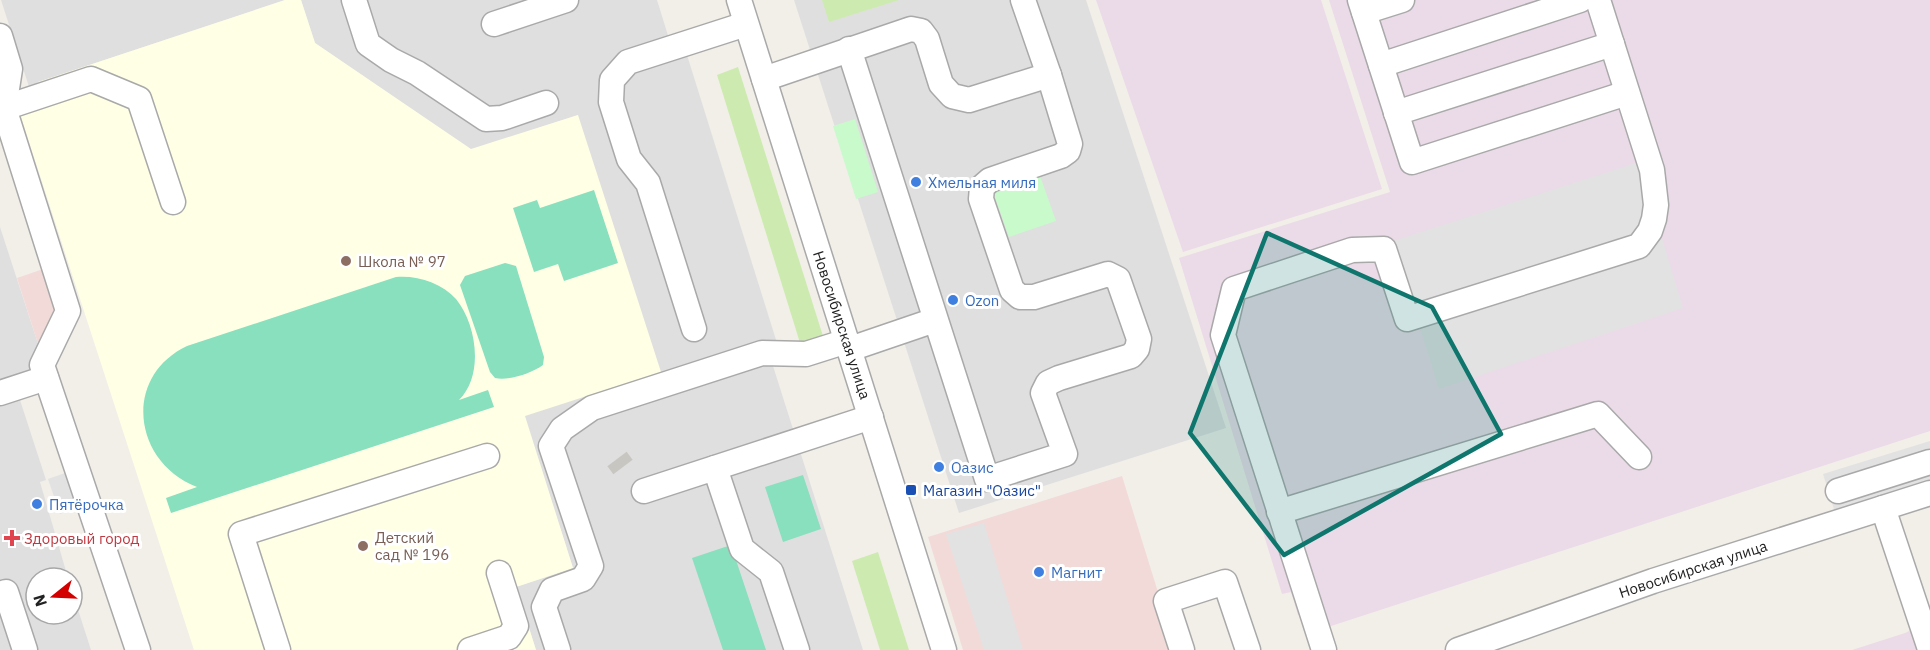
<svg xmlns="http://www.w3.org/2000/svg" width="1930" height="650" viewBox="0 0 1930 650" font-family="'IBM Plex Sans',sans-serif">
<rect width="100%" height="100%" fill="#f2efe9"/>
<g fill="#e0dfdf">
<polygon points="1,0 285,0 38,82 31,93"/>
<polygon points="301,0 657,0 675,58 687,55 777,343 767,347 863,650 536,650 516,587 573,568 524,416 578,115 471,150 315,43"/>
<polygon points="794,0 1086,0 1226,428 959,513"/>
<polygon points="0,227 41,353 19,397 46,480 40,482 68,578 36,578 36,614 72,614 72,591 91,650 0,650"/>
</g>
<g fill="#f2dad9">
<polygon points="46,268 60,311 41,353 17,278"/>
<polygon points="1122,476 1175,647 1166,650 963,650 928,537"/>
</g>
<g fill="#ebdbe8">
<polygon points="1096,0 1321,0 1382,189 1183,252"/>
<polygon points="1329,0 1930,0 1930,431 1328,627 1321,607 1298,615 1291,592 1282,594 1179,258 1390,192"/>
<polygon points="1930,621 1930,650 1852,650 1905,633"/>
</g>
<polygon fill="#ffffe5" points="285,0 301,0 315,43 471,149 578,115 661,372 525,416 573,568 516,587 536,650 194,650 20,114 38,82"/>
<g fill="#cdebb0">
<polygon points="822,0 899,0 829,22"/>
<polygon points="738,67 823,336 800,343 717,75"/>
<polygon points="878,552 909,650 880,650 852,561"/>
</g>
<g fill="#c8facc">
<polygon points="855,119 878,192 856,199 833,126"/>
<polygon points="1040,176 1056,221 1009,237 993,192"/>
</g>
<g fill="#88e0be">
<polygon points="594,190 618,263 564,281 558,264 534,272 513,208 537,200 540,208"/>
<path d="M505,263L516,266L544,357L543,365C532,373 509,381 495,378L490,372L460,285L465,276Z"/>
<path d="M396,277C417,275 442,283 456,299C477,325 484,375 459,400L488,390L494,407L171,513L166,498L197,487C133,462 122,377 187,346Z"/>
<polygon points="803,475 821,529 783,542 765,487"/>
<polygon points="731,545 766,650 723,650 692,558"/>
</g>
<g fill="#e2e2e2">
<polygon points="1639,162 1683,308 1439,389 1393,241"/>
<polygon points="1930,441 1930,490 1837,519 1823,474"/>
<polygon points="68,472 79,507 60,514 48,479"/>
<polygon points="984,523 1023,650 984,650 946,534"/>
</g>
<g fill="none" stroke-linecap="round" stroke-linejoin="round">
<polyline stroke="#c8c6c1" stroke-width="24" stroke-dasharray="24 12" stroke-linecap="butt" points="617,459 623,467"/>
<g stroke="#a9a9a9" stroke-width="27">
<g id="minor">
<polyline points="354,0 368,44 391,60 417,73 486,119 502,118 546,103"/>
<polyline points="739,0 944,650"/>
<polyline points="1360,0 1412,162 1627,93"/>
<polyline points="1364,12 1402,0"/>
<polyline points="494,24 566,0"/>
<polyline points="0,36 10,69 4,108 68,311 42,365 138,650"/>
<polyline points="849,49 987,479 1065,454 1043,393 1048,383 1059,378 1131,356 1137,349 1139,339 1118,279 1108,274 1034,297 1020,297 1012,290 981,199 982,187 990,180 1061,156 1068,151 1070,144 1049,75"/>
<polyline points="1381,65 1580,0"/>
<polyline points="764,79 911,29 921,31 927,39 941,84 952,96 969,100 1049,75 1023,0"/>
<polyline points="4,108 91,79 139,99 173,202"/>
<polyline points="1396,113 1612,44"/>
<polyline points="694,329 648,183 629,159 611,102 612,80 628,62 746,24"/>
<polyline points="850,349 935,320"/>
<polyline points="0,393 46,378"/>
<polyline points="715,468 742,549 771,572 797,650"/>
<polyline points="644,491 871,417"/>
<polyline points="1838,491 1930,462"/>
<polyline points="1883,508 1930,649"/>
<polyline points="1279,512 1598,414 1639,457"/>
<polyline points="0,594 6,592 25,650"/>
<polyline points="278,650 241,534 487,456"/>
<polyline points="470,650 509,637 516,626 499,573"/>
<polyline points="558,650 544,607 552,590 583,579 591,566 551,446 562,429 592,408 762,353 806,354 847,341"/>
<polyline points="1182,650 1166,601 1225,582 1248,650"/>
<polyline points="1324,650 1223,335 1234,289 1352,250 1384,249 1407,319 1639,246 1650,231 1654,219 1656,205 1652,170 1598,0"/>
<polyline points="1458,650 1653,581 1930,493"/>
</g>
</g>
<use href="#minor" stroke="#fff" stroke-width="24"/>
</g>
<path fill="#0f766e" fill-opacity="0.2" stroke="#0f766e" stroke-width="4.5" stroke-linejoin="round" d="M1267,233L1432,307L1501,434L1284,555L1190,433Z"/>
<g fill="#3f7fe0" stroke="#fff" stroke-width="2">
<circle cx="916" cy="182" r="6"/>
<circle cx="953" cy="300" r="6"/>
<circle cx="939" cy="467" r="6"/>
<circle cx="37" cy="504" r="6"/>
<circle cx="1039" cy="572" r="6"/>
</g>
<g fill="#8d6e63" stroke="#fff" stroke-width="2">
<circle cx="346" cy="261" r="6"/>
<circle cx="363" cy="546" r="6"/>
</g>
<rect fill="#1a4fb4" stroke="#fff" stroke-width="2" x="905" y="484" width="12" height="12" rx="3"/>
<path fill="#e0444e" stroke="#fff" stroke-width="2" d="M9 529h6v6h6v6h-6v6h-6v-6h-6v-6h6z"/>
<g text-anchor="middle" dominant-baseline="central" stroke-width="6" stroke-linejoin="round" paint-order="stroke">
<g font-size="15" fill="#366cbe" stroke="#fff" text-anchor="start">
<text x="928" y="182">Хмельная миля</text>
<text x="965" y="300">Ozon</text>
<text x="951" y="467">Оазис</text>
<text x="49" y="504">Пятёрочка</text>
<text x="1051" y="572">Магнит</text>
</g>
<g font-size="15" fill="#785e54" stroke="#fff" text-anchor="start">
<text x="358" y="261">Школа № 97</text>
<text x="375" y="537">Детский<tspan x="375" dy="17">сад № 196</tspan></text>
</g>
<g font-size="15" fill="#222" stroke="#fff">
<text transform="translate(842 325) rotate(72)">Новосибирская улица</text>
<text transform="translate(1693 569) rotate(-18)">Новосибирская улица</text>
</g>
<g font-size="15" fill="#164399" stroke="#fff" text-anchor="start">
<text x="923" y="490">Магазин "Оазис"</text>
</g>
<g font-size="15" fill="#be3a42" stroke="#fff" text-anchor="start">
<text x="24" y="538">Здоровый город</text>
</g>
</g>
<g transform="translate(54 596) rotate(252)"><circle r="28" fill="#ffffff" stroke="#a7a7a7" stroke-width="1.5"/>
<path d="M0-4.5L10 22L0 15L-10 22Z" fill="#d40000"/>
<text y="-9" font-size="16" font-weight="bold" text-anchor="middle" fill="#222222">N</text>
</g>
</svg>
